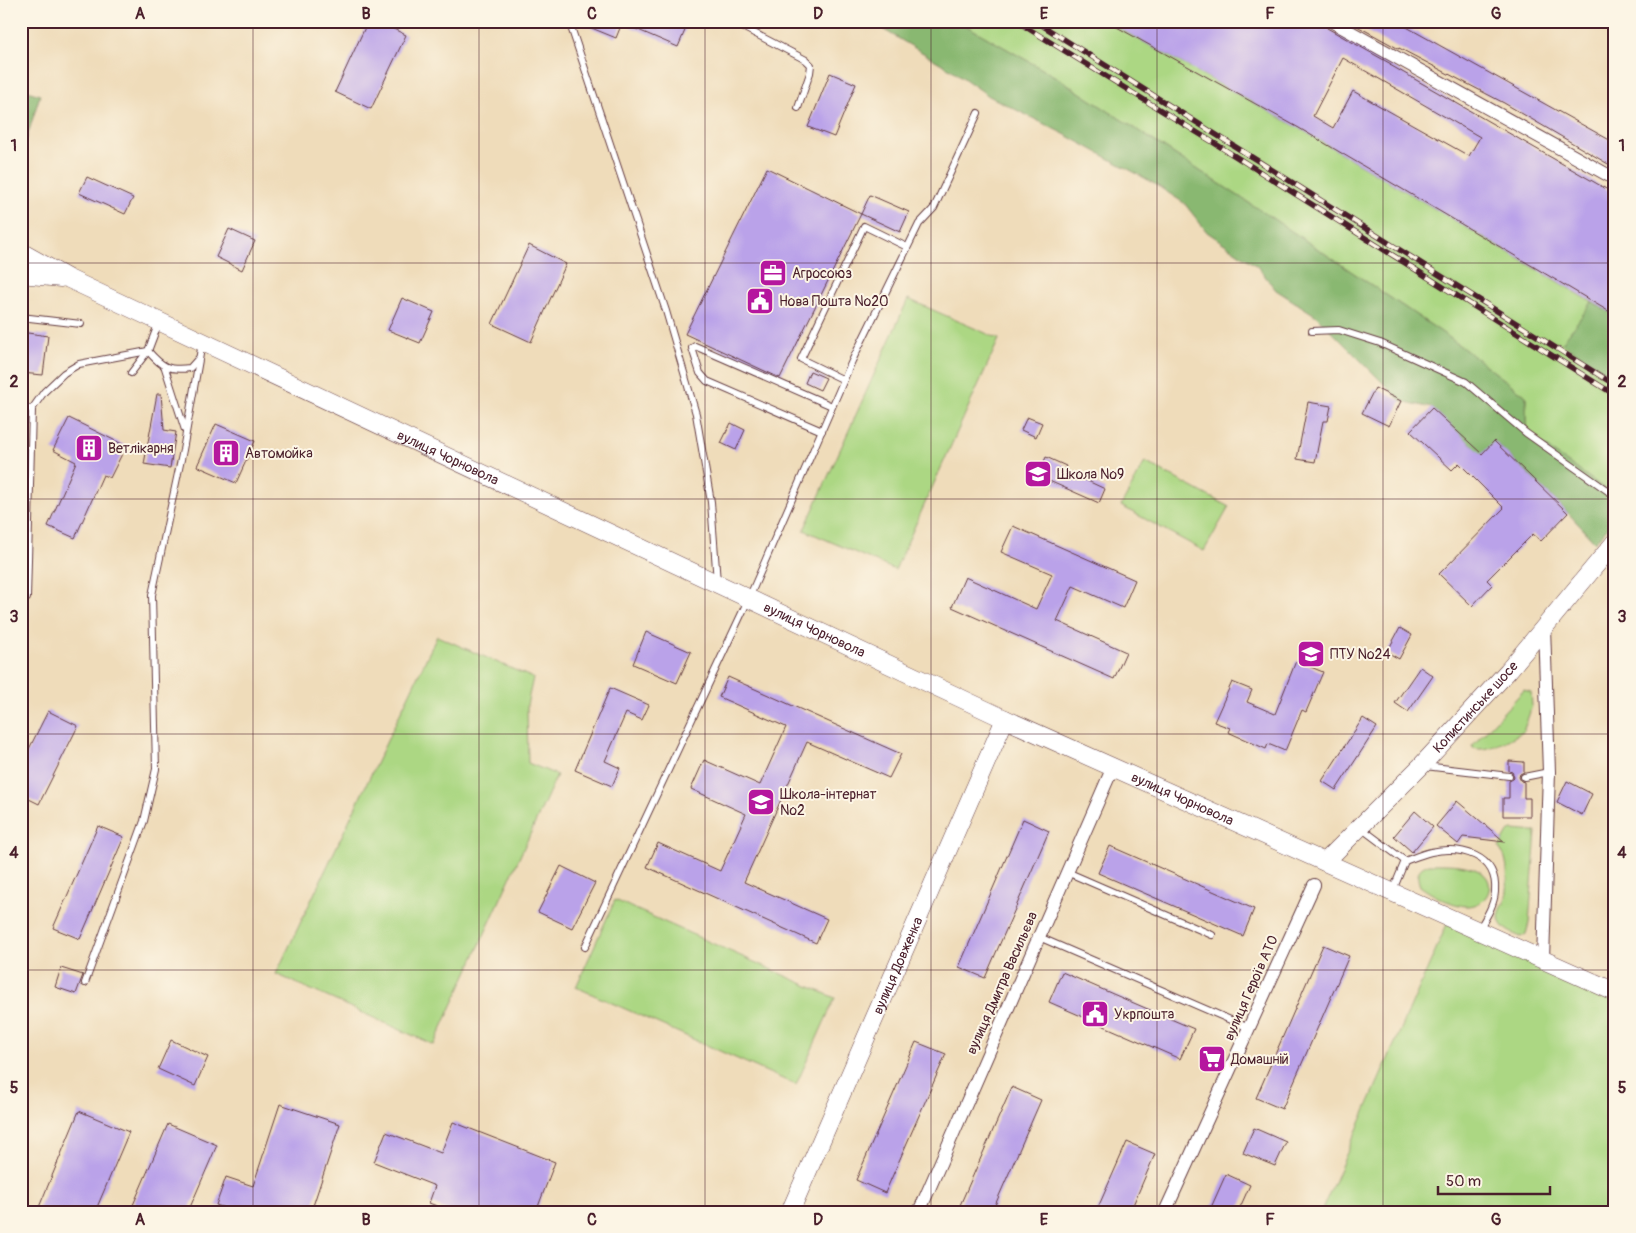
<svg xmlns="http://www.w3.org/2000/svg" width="1636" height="1233" viewBox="0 0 1636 1233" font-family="Pangolin,sans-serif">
<rect width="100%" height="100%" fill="#fcf5e5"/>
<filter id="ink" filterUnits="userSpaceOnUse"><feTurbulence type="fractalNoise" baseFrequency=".02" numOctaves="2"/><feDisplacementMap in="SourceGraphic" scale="10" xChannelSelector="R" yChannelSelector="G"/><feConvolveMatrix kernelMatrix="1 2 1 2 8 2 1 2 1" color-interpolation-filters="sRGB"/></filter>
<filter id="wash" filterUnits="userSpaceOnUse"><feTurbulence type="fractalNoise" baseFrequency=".0096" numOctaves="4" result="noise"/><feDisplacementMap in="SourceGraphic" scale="20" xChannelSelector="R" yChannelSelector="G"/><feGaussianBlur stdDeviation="1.12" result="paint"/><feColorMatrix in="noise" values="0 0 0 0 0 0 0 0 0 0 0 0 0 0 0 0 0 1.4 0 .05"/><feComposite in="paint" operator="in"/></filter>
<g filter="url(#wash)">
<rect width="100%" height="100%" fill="#efdcba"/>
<g fill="#acd783" stroke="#7b7b57">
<polygon points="958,21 1106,21 1299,128 1592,302 1563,343 1615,378 1615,496 1526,433 1526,396 1447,336 1269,216 1056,77"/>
<polygon points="908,299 999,339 895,570 804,530"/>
<polygon points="1145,462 1229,507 1204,551 1121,506"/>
<polygon points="437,636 533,678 527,705 528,763 557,775 434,1045 276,974"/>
<path d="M1524,690L1531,692L1532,706L1523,732C1509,739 1488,753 1473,748L1472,746Z"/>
<path d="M1513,830L1536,832L1529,923L1526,934L1521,937C1508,932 1494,925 1501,909C1503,905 1505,903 1506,899C1508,889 1508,868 1505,858C1504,855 1501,851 1499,848L1508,832Z"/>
<path d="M1429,864C1445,864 1465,863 1479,871C1499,881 1488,907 1466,906C1451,905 1432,895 1420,886C1416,875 1417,868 1429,864Z"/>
<polygon points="615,900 835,998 796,1085 576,987"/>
<polygon points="1447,924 1615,1000 1615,1212 1321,1212"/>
</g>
<g fill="#89b871" stroke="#6a6c4e">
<polygon points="869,21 958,21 1056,77 1269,216 1447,336 1526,396 1526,433 1615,496 1615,519 1595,542 1568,513 1495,442 1480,456 1474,447 1432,408 1401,401 1315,315 1276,290 1257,266 1207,232 1184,203 1150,181 1066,135 989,96 952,70"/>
<polygon points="21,89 40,95 21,157"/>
<polygon points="1592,302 1615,315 1615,378 1562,343"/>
</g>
<g id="blocks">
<g fill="#baa2e9" fill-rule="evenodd">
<polygon points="368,21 377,21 406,35 371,109 335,92"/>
<polygon points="618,21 689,21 678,47 622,23 616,38 577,22"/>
<path d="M1106,21H1323L1327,28L1391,64L1390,65L1615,194V315L1299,128ZM1343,58L1480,137L1469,156L1353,91L1333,128L1313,116Z"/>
<polygon points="1348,21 1395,21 1403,25 1615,143 1615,168 1504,103 1399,48 1399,49"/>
<polygon points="830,73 856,84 834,137 808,127"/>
<polygon points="767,168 861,214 780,378 685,334"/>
<polygon points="87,177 133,198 125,214 79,193"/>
<polygon points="870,195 909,212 900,232 861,214"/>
<polygon points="229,229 255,241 242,270 216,257"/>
<polygon points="529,245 566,264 531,342 492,324"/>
<polygon points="402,298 434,312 420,343 388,330"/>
<polygon points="21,332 48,336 43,375 21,373"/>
<polygon points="810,371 826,378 820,390 805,383"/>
<polygon points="1375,388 1401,401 1389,426 1362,413"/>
<polygon points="157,394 161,394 164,430 176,432 170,468 144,464"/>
<polygon points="1308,402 1331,406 1328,421 1323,421 1315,462 1297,459"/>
<polygon points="1432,408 1482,454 1494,441 1568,513 1541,541 1533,534 1487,580 1492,585 1472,606 1439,574 1504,508 1459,463 1452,470 1410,431"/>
<polygon points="1027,417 1042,423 1036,437 1021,430"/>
<polygon points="69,418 126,446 110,478 103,475 75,538 48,526 76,462 53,450"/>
<polygon points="731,423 745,430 736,450 721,443"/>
<polygon points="216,424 255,441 236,483 197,466"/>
<polygon points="1046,457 1066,466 1064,470 1105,489 1099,503 1038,476"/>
<polygon points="1013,526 1135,580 1123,608 1073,586 1057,621 1126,652 1114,679 952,607 965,577 1036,609 1052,574 1001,552"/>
<polygon points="1400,628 1412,635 1399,659 1387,652"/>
<polygon points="646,632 691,652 677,683 633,664"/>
<polygon points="1296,661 1323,672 1306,712 1302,710 1285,751 1268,744 1266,749 1228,732 1230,728 1214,722 1232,682 1252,690 1247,702 1275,714"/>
<polygon points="1420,667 1433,676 1408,712 1395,703"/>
<polygon points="728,677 901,754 889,778 807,742 744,882 827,919 816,943 647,867 658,843 720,871 746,814 691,789 704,760 760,785 786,727 719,697"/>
<polygon points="610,688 649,705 642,720 626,713 605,761 620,768 612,786 575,770"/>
<polygon points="48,711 78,726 39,804 21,795 21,765"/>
<polygon points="1363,718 1377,727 1336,790 1322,781"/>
<polygon points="1509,761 1524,762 1524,772 1520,774 1519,777 1521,781 1524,782 1524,798 1530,798 1530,816 1503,816 1503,798 1509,798 1509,781 1513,779 1514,776 1512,772 1509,771"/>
<polygon points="1567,781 1592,794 1582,815 1557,802"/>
<polygon points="1457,801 1505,842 1463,837 1458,844 1436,826"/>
<polygon points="1415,811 1433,827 1412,852 1394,836"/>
<polygon points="1023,819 1049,831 985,978 959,967"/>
<polygon points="98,826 124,837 80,939 53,928"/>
<polygon points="1110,846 1254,909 1243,936 1098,873"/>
<polygon points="561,866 595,883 572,928 538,912"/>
<polygon points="1323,945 1349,956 1282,1109 1256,1098"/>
<polygon points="61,968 83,975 76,994 55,987"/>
<polygon points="1062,972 1194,1029 1180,1059 1049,1002"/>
<polygon points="171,1040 208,1057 195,1086 158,1069"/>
<polygon points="916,1042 946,1054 885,1193 856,1180"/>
<polygon points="1012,1087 1041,1100 992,1212 957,1212"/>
<polygon points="280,1104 340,1124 311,1212 237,1212 216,1205 226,1177 253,1186"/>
<polygon points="79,1111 129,1132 95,1212 37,1212"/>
<polygon points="453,1122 555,1162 536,1212 452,1212 429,1203 435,1186 374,1162 386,1132 441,1153"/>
<polygon points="168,1124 217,1145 188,1212 130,1212"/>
<polygon points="1254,1128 1286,1142 1275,1166 1243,1153"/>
<polygon points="1127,1142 1155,1154 1130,1212 1096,1212"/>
<polygon points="1226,1174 1250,1185 1238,1212 1209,1212"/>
</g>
</g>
</g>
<g filter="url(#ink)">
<use href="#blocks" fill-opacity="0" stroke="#633b40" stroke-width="1"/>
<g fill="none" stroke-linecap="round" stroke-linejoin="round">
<g stroke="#633b40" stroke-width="8">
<g id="lane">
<polyline points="569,21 666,311 696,414 711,502 717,582"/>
<polyline points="731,21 806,60 811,65 810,73 798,108"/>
<polyline points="21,317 81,324"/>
<polyline points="1312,331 1339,330 1380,343 1466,382 1526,433 1615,496"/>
<path d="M148,351C162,367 168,371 190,368L198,359"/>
<polyline points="165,368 185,430"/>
<polyline points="131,373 148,351 159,322"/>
<polyline points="844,380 801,359 864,226 907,247"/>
<polyline points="21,408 32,409"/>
<polyline points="822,431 707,381 700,373 692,348 695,346 832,406"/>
<polyline points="27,598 32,409 44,392 64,373 79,364 148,351"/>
<polyline points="1425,766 1509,776"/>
<polyline points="1524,777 1549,772"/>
<path d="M1361,828L1405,861C1413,858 1422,854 1431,852C1460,846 1498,854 1495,892C1494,906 1485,919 1478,931"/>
<polyline points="1067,872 1212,935"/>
<polyline points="1393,890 1405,861"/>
<polyline points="1039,937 1249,1028"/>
<polyline points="585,947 749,598 852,361 919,224 934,208 978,113"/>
<polyline points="85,983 144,821 156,769 152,595 183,450 202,343"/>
</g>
</g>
<g stroke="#633b40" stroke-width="14">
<g id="street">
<polyline points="1331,21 1615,179"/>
<polyline points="1543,960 1549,772 1544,627"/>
<polyline points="919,1212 1113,767"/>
<polyline points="1165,1212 1314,885"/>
</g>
</g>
<g stroke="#633b40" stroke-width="19">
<g id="secondary">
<path id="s1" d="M21,252L69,279L1005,719L1615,992"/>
<polyline points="21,274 61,278"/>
<path id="s2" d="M1325,862L1421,766L1508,671L1615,542"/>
<path id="s3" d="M790,1212L1005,719"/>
</g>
</g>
<use href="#lane" stroke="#fff" stroke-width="6"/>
<use href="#street" stroke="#fff" stroke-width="12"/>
<use href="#secondary" stroke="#fff" stroke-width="18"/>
<g stroke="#4a1f2b" stroke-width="5.5">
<g id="rail">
<polyline points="1016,21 1211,141 1615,395"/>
<polyline points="1035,21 1615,385"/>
</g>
</g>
<use href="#rail" stroke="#fcf5e5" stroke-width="4" stroke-dasharray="11" stroke-linecap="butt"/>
</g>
</g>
<path fill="none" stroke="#4a1f2b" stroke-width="1" stroke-opacity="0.55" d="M253,21V1212M479,21V1212M705,21V1212M931,21V1212M1157,21V1212M1383,21V1212M21,263H1615M21,499H1615M21,734H1615M21,970H1615"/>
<defs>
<g id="office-square" transform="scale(1.4375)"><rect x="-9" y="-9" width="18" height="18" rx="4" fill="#b5179e" stroke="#fcf5e5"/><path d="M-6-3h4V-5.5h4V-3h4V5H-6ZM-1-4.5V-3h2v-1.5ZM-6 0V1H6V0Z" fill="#fff"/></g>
<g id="civic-square" transform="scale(1.4375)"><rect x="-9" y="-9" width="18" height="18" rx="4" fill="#b5179e" stroke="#fcf5e5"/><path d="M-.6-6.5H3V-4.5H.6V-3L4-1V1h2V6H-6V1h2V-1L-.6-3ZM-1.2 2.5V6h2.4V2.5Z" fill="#fff"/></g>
<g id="building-square" transform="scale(1.4375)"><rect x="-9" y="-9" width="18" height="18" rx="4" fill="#b5179e" stroke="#fcf5e5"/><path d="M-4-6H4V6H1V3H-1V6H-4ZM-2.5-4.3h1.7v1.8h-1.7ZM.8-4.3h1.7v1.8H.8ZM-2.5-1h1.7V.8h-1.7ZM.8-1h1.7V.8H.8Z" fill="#fff"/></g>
<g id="school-square" transform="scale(1.4375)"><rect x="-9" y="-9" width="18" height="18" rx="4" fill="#b5179e" stroke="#fcf5e5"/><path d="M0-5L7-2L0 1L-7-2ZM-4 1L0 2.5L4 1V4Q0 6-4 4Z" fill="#fff"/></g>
<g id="university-square" transform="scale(1.4375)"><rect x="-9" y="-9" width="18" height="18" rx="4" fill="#b5179e" stroke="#fcf5e5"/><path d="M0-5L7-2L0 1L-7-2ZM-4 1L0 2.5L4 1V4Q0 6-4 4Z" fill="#fff"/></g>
<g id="supermarket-square" transform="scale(1.4375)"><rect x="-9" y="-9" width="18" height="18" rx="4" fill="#b5179e" stroke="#fcf5e5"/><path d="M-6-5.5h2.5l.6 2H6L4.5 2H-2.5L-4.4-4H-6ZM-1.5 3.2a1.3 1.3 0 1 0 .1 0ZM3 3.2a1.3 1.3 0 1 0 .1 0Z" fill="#fff"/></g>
</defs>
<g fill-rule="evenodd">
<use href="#office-square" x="773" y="273"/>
<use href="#civic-square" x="760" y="301"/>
<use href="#building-square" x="89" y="448"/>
<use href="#building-square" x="226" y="453"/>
<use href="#school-square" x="1038" y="474"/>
<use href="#university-square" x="1311" y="654"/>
<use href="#school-square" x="761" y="802"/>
<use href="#civic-square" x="1095" y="1014"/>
<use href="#supermarket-square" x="1212" y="1059"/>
</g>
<g text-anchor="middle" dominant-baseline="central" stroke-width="4" stroke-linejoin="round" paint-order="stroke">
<g font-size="14" fill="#4a1f2b" stroke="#fcf5e5" text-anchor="start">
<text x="792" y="273">Агросоюз</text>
<text x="779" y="301">Нова Пошта №20</text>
<text x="108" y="448">Ветлікарня</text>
<text x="245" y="453">Автомойка</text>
<text x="1057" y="474">Школа №9</text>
<text x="1330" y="654">ПТУ №24</text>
<text x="780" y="794">Школа-інтернат<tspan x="780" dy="16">№2</tspan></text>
<text x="1114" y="1014">Укрпошта</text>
<text x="1231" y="1059">Домашній</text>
</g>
<g font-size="14" fill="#4a1f2b" stroke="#fcf5e5">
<text stroke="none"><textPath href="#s1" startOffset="474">вулиця Чорновола</textPath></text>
<text stroke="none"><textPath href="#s1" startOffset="879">вулиця Чорновола</textPath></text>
<text stroke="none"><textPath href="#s2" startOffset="216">Копистинське шосе</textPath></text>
<text stroke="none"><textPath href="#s1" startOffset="1284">вулиця Чорновола</textPath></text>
<text stroke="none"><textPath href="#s3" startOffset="269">вулиця Довженка</textPath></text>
<text transform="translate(1002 983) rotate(-66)">вулиця Дмитра Васильєва</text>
<text transform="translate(1251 988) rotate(-66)">вулиця Героїв АТО</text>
</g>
</g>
<rect width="1636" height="1233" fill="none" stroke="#fcf5e5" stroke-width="55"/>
<path d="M1438 1186v8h112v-8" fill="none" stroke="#4a1f2b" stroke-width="2.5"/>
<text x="1446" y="1186" font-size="15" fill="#4a1f2b" stroke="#fcf5e5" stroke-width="4" paint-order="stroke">50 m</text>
<rect x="28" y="28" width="1580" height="1178" fill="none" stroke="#4a1f2b" stroke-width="2"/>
<g font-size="16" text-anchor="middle" font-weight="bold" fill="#4a1f2b">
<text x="140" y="19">A</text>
<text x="366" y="19">B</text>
<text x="592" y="19">C</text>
<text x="818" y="19">D</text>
<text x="1044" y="19">E</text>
<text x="1270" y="19">F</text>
<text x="1496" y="19">G</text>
<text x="14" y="151">1</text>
<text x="1622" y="151">1</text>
<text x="14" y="387">2</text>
<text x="1622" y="387">2</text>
<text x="14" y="622">3</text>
<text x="1622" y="622">3</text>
<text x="14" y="858">4</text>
<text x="1622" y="858">4</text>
<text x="14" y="1093">5</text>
<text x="1622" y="1093">5</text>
<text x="140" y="1225">A</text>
<text x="366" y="1225">B</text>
<text x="592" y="1225">C</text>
<text x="818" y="1225">D</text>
<text x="1044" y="1225">E</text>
<text x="1270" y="1225">F</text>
<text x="1496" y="1225">G</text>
</g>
</svg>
